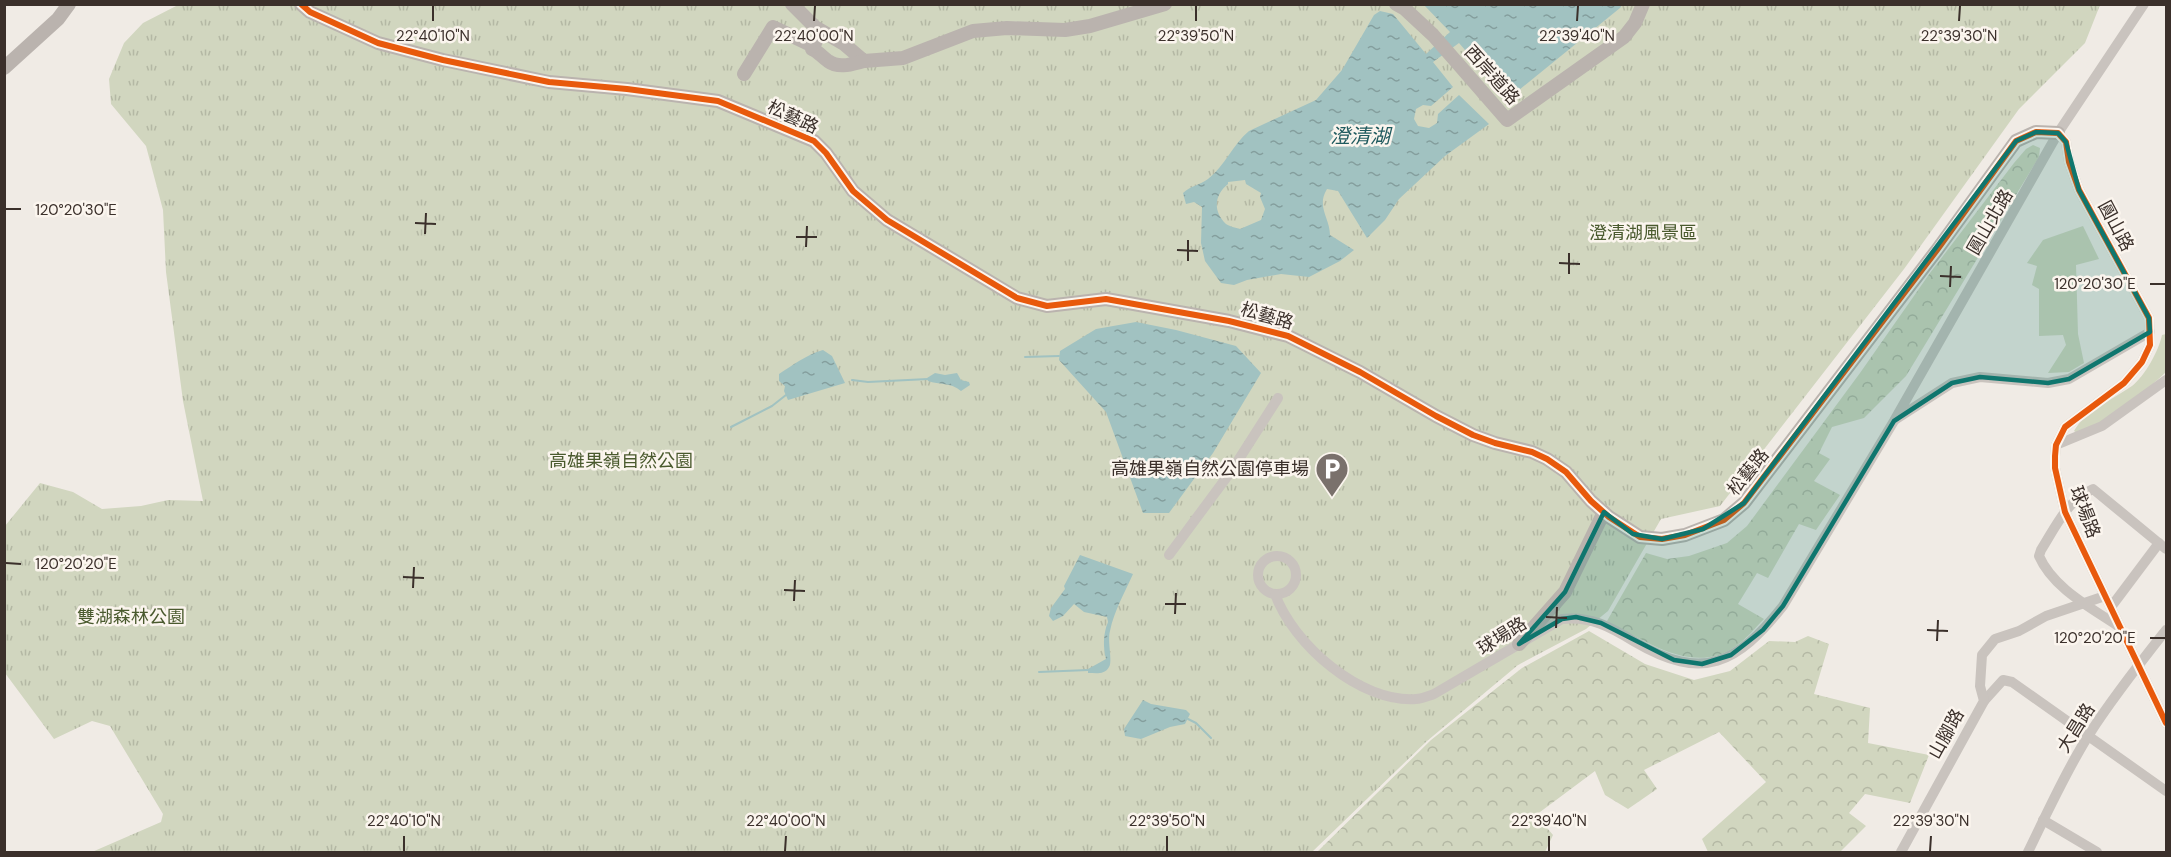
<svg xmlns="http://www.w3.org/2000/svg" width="2171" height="857" viewBox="0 0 2171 857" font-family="'DM Sans','Noto Sans TC',sans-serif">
<defs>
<pattern id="forest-crowns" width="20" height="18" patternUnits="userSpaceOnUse" patternTransform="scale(1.5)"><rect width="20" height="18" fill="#d1d6bf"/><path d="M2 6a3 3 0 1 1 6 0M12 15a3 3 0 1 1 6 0" fill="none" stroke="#b4b8a4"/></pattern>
<pattern id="park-tufts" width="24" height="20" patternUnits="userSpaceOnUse" patternTransform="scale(1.5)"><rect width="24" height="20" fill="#d1d6bf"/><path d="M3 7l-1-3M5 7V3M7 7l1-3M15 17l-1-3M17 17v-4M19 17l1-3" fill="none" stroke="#b4b8a4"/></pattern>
<pattern id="water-ripples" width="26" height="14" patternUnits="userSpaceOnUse" patternTransform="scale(1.5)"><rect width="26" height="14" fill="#a1c2c1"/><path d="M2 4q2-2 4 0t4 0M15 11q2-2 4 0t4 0" fill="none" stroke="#849e9d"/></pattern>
</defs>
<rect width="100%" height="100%" fill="#f0ebe5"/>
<g fill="#d1d6bf">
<polygon points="2083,226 2099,259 2076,265 2078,334 2084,363 2069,372 2048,373 2066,345 2063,335 2039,336 2039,289 2032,285 2037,266 2027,263 2043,240"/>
<path d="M2166,334V372C2139,397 2112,420 2077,433L2074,431C2086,410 2112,400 2132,386C2145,376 2159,350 2162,335Z"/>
</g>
<g fill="url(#forest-crowns)">
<path d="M2033,145L2040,148L2039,157L1906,376L1864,418L1832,427L1819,453L1830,459L1814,481L1840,495L1816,530L1799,524L1768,578L1757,573L1738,604L1764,619C1755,628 1745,641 1733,648C1692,675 1644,640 1607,621L1646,553L1667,559L1689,556L1727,543L1747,526L1860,373L1930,273L2014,163L2026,149Z"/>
<polygon points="1589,631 1645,664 1694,680 1730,671 1769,641 1795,642 1808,636 1829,644 1814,694 1870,708 1868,743 1929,755 1910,803 1865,794 1849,813 1866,826 1840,852 1708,852 1702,839 1766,782 1719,732 1644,770 1657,789 1628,809 1605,795 1595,771 1536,815 1553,835 1545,852 1317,852 1431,740 1522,668"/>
</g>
<polygon fill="url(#park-tufts)" points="178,5 2100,5 2085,43 2019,109 1904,269 1720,506 1661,519 1608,611 1586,629 1518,665 1427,741 1312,852 92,852 161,822 163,814 110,726 92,721 54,739 5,673 5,526 40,483 73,492 102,509 141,506 168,500 203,501 183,401 166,272 163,210 146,146 111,104 109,79 124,43 143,23"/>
<g fill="url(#water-ripples)" fill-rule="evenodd">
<path d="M1424,5H1622L1620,8L1519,90C1495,79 1476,64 1459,43L1433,62L1453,87L1431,106L1423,105L1416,109L1414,119L1418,126L1429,128L1437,123L1438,114L1459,95L1489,124L1445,156L1399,199L1385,220L1367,238L1338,191L1327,189C1316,207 1330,218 1330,235L1354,250L1340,261L1309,277L1281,274L1247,280L1234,285L1221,283L1205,261L1201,243L1202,207L1194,202L1186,204L1183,193C1190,186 1200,185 1208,179C1225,166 1233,144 1249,131L1316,100L1342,70L1374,15L1380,11L1393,14L1426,54L1450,32ZM1245,180L1246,184L1261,193L1260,197L1265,209L1261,220L1240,229C1236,228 1229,226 1226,224C1212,211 1215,194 1228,184V182Z"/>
<polygon points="1136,322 1176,330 1236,346 1261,373 1213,453 1169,513 1143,513 1106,412 1059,360 1060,351 1096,329"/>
<path d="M823,350L832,356L845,383L788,400L784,391L785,386L779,381V374C793,365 806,355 823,350Z"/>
<path d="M935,373L945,375L957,373L961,380L969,382L970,385L961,391C951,382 939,385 928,381L927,378Z"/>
<path d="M1080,555L1133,574C1125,592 1114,611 1110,631C1107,641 1113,662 1109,667C1105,675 1096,673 1088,673V669L1106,659C1103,647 1103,634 1108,622L1107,617L1084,612L1074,604L1063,616L1053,621L1049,616L1051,608L1065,589L1064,586Z"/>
<polygon points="1143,700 1151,704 1186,710 1190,714 1185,724 1170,727 1141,739 1125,736 1124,729"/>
</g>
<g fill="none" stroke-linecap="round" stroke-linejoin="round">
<g stroke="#a1c2c1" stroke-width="2">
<polyline points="1025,357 1059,356"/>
<polyline points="852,380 868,382 928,379"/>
<polyline points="731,427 772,406 786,395"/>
<polyline points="1039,672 1088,670"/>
<polyline points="1188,719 1196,723 1211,738"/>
</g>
<g stroke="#c9c3be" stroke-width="10">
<polyline points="2058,133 2066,142 2069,162 2079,190 2149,318 2150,345 2142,362 2124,383 2065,427 2056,445 2055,456 2055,468 2065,512 2166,723"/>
<polyline points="1896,419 1952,383 1980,377 2048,383 2069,379 2150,332"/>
<polyline points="2056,445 2102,426 2166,380"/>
<polyline points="1169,555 1232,470 1278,398"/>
<circle cx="1277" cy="575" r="19"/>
<path d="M1275,594C1293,644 1360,703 1416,699C1422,699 1428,696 1434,694L1562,619C1591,616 1611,627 1635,642C1703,682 1737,664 1783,606L1894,421L2058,133L2144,4"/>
<polyline points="2111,607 2159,543"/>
<path d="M2118,626C2090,607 2053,588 2039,556L2041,550C2055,528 2067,500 2093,489L2166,549"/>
<polyline points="1984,701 2003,680 2012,682 2166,791"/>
<polyline points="2043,820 2097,852"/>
<polyline points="1901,852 1984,701 1980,686 1982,655 1995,639 2019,631 2046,616 2105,596"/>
<path d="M2028,852C2047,813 2066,771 2090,733C2113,697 2140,663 2166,630"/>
</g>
<g stroke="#bab3ae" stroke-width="14">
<polyline points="301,4 310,12 378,43 443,60 549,82 627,89 718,101 814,141 826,153 853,191 887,220 1017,298 1047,306 1106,299 1229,321 1288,336 1360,372 1436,416 1473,435 1495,443 1532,452 1547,459 1566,472 1591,501 1609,517 1640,537 1662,539 1685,535 1724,520 1744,503 1937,250 2016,141 2036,132 2058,133"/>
<polyline points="792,4 815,27 844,44 864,61 903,58 973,31 1007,28 1065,30 1090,26 1165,4"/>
<polyline points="1396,4 1405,9 1433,35 1507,120 1624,37 1635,23 1643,4"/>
<path d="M816,41L812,49C819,52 822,57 828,61C839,69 852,64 864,61"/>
<polyline points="4,68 58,19 69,4"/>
<polyline points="744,74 773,27 813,46"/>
<polyline points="1519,644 1565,592 1604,512"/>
</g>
<g stroke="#fbf5ee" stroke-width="10">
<polyline id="cycleway" points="301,4 310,12 378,43 443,60 549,82 627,89 718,101 814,141 826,153 853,191 887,220 1017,298 1047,306 1106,299 1229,321 1288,336 1360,372 1436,416 1473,435 1495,443 1532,452 1547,459 1566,472 1591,501 1609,517 1640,537 1662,539 1685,535 1724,520 1744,503 1937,250 2016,141 2036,132 2058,133 2066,142 2069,162 2079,190 2149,318 2150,345 2142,362 2124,383 2065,427 2056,445 2055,456 2055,468 2065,512 2166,723"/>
</g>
<use href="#cycleway" stroke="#e8590c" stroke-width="6"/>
</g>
<path fill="#0f766e" fill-opacity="0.2" stroke="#0f766e" stroke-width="4.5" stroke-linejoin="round" d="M2036,132L2058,133L2066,142L2079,190L2149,318L2150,332L2069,379L2048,383L1980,377L1952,383L1894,421L1783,606L1763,630L1731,655L1702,664L1674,660L1601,623L1576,617L1562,619L1519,644L1565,592L1604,512L1633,534L1662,539L1703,529L1744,503L2016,141Z"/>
<path fill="none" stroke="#3b302b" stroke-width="2" d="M433,21V6M814,21L815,6M1196,21V6M1577,21L1578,6M1959,21L1960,6M6,209H21M415,223L436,224M425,234L426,213M796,237H817M806,247L807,226M1177,250L1198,251M1188,261V240M1559,263L1580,264M1569,274V253M1940,276L1961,277M2150,284H2165M1950,287L1951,266M6,563L21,564M403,577L424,578M413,588L414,567M784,590L805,591M794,601L795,580M1165,604H1186M1175,614L1176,593M1546,617L1567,618M1556,628L1557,607M1927,630L1948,631M2150,638H2165M1937,641L1938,620M404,851V836M785,851L786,836M1167,851V836M1549,851V836M1930,851L1931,836"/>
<defs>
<g id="parking-pin" transform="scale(1.725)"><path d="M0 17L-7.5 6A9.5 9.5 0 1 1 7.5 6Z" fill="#7a716c" stroke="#fbf5ee"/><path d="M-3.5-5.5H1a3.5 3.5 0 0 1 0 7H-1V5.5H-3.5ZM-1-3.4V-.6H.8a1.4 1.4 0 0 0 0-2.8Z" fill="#fff"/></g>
</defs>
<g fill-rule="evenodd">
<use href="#parking-pin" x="1332" y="469"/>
</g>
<g text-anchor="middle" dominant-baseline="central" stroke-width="5" stroke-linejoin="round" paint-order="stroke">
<g font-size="18" fill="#3b302b" stroke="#fbf5ee">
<text transform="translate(1492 75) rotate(48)">西岸道路</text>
<text transform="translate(793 117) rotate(25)">松藝路</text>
<text transform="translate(1990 222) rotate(-60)">圓山北路</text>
<text transform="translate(2116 226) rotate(62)">圓山路</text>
<text transform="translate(1267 316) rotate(16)">松藝路</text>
<text transform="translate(1748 472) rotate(-51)">松藝路</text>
<text transform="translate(2085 512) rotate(69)">球場路</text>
<text transform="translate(1502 636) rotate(-32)">球場路</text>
<text transform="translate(2076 728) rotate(-58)">大昌路</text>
<text transform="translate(1946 734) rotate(-61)">山腳路</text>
</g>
<g font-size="18" fill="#4a5a2e" stroke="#fbf5ee">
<text x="1643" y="233">澄清湖風景區</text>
<text x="621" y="461">高雄果嶺自然公園</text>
<text x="131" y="617">雙湖森林公園</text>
</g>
<g font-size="18" fill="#3b302b" stroke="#fbf5ee" text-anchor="end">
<text x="1309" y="469">高雄果嶺自然公園停車場</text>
</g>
<g font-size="20" font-style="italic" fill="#1f5a5e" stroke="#fbf5ee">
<text x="1360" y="136">澄清湖</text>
</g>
</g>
<g font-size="15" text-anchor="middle" fill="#3b302b" stroke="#fbf5ee" stroke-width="5" stroke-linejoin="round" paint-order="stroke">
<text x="433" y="41">22°40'10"N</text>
<text x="814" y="41">22°40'00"N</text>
<text x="1196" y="41">22°39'50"N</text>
<text x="1577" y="41">22°39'40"N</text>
<text x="1959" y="41">22°39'30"N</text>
<text x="76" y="215">120°20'30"E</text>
<text x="2095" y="289">120°20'30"E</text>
<text x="76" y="569">120°20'20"E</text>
<text x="2095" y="643">120°20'20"E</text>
<text x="404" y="826">22°40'10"N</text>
<text x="786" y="826">22°40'00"N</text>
<text x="1167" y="826">22°39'50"N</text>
<text x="1549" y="826">22°39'40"N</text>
<text x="1931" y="826">22°39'30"N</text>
</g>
<rect width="2171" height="857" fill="none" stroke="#3b302b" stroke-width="12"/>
</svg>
